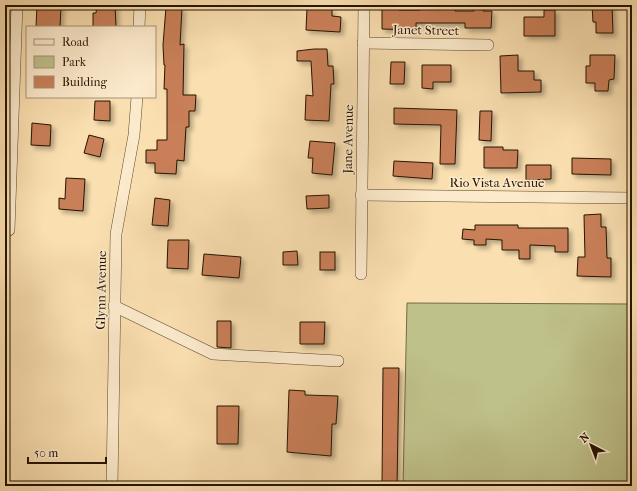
<svg xmlns="http://www.w3.org/2000/svg" width="637" height="491" viewBox="0 0 637 491" font-family="'IM FELL French Canon',serif">
<defs>
<filter id="shadow"><feDropShadow dx="3.5" dy="3.5" stdDeviation="2" flood-color="#0004"/></filter>
</defs>
<rect width="100%" height="100%" fill="#fadfb0"/>
<filter id="stains"><feTurbulence type="fractalNoise" baseFrequency=".005" numOctaves="4"/><feColorMatrix values="0 0 0 0 .2 0 0 0 0 .09 0 0 0 0 .02 0 0 0 .5 -.17"/></filter>
<radialGradient id="worn" r=".72"><stop offset=".6" stop-color="#630" stop-opacity="0"/><stop offset="1" stop-color="#630" stop-opacity=".3"/></radialGradient>
<polygon fill="#bfc18a" stroke="#726a45" points="407,303 632,304 632,486 403,486"/>
<g fill="#c97f58" stroke="#251400" filter="url(#shadow)">
<polygon points="37,5 61,5 60,27 36,27"/>
<polygon points="97,5 115,5 116,27 93,27 93,13 96,13"/>
<polygon points="382,5 399,5 399,10 420,10 420,8 455,8 455,11 474,11 474,5 483,5 483,11 492,11 491,28 465,28 465,23 416,23 416,30 382,29"/>
<polygon points="592,5 612,5 613,33 596,33 596,22 593,22"/>
<polygon points="166,7 182,8 180,45 184,44 183,95 196,95 195,111 189,111 189,127 186,127 184,161 177,160 176,174 155,173 155,163 146,163 146,150 157,150 157,140 167,140 167,89 164,89 165,65 164,65 163,45"/>
<polygon points="307,8 332,9 332,16 341,17 340,32 306,30"/>
<polygon points="544,10 555,10 555,36 524,36 524,17 544,17"/>
<polygon points="314,49 327,49 328,66 333,66 334,84 331,84 329,121 305,120 306,95 313,96 311,61 297,61 297,51"/>
<polygon points="518,55 518,71 534,71 534,80 541,80 541,92 501,93 500,56"/>
<polygon points="590,55 615,55 614,79 609,80 608,91 595,91 595,83 586,83 586,66 590,66"/>
<polygon points="391,62 405,62 404,84 390,84"/>
<polygon points="422,65 451,65 451,82 433,82 433,89 422,88"/>
<polygon points="95,101 110,101 110,121 94,120"/>
<polygon points="394,108 457,110 455,164 440,164 441,125 394,124"/>
<polygon points="480,111 492,111 491,141 479,140"/>
<polygon points="32,123 51,125 50,146 31,145"/>
<polygon points="89,135 104,139 100,157 84,153"/>
<polygon points="310,141 335,143 332,175 312,173 313,158 308,158"/>
<polygon points="484,147 503,147 503,150 518,150 517,168 484,168"/>
<polygon points="572,158 611,159 611,175 572,174"/>
<polygon points="394,161 433,163 432,179 393,176"/>
<polygon points="526,165 551,165 551,179 526,180"/>
<polygon points="66,178 85,179 83,211 59,209 59,198 65,199"/>
<polygon points="329,195 329,208 307,209 306,196"/>
<polygon points="155,198 170,200 168,226 152,225"/>
<polygon points="601,214 601,227 606,227 607,258 611,258 611,277 577,276 578,257 585,257 584,215"/>
<polygon points="475,225 518,225 518,228 568,228 568,252 555,252 555,246 530,245 530,259 519,259 519,250 502,250 502,240 486,239 486,245 474,245 474,240 462,239 463,229 475,230"/>
<polygon points="168,240 189,240 188,269 167,268"/>
<polygon points="297,251 298,265 283,265 283,252"/>
<rect x="320" y="252" width="15" height="18"/>
<polygon points="204,254 241,257 239,278 202,275"/>
<polygon points="217,321 231,321 231,348 217,347"/>
<polygon points="300,322 325,322 324,344 300,344"/>
<polygon points="383,368 399,368 397,486 382,486"/>
<polygon points="289,390 305,391 305,395 338,396 336,424 332,424 331,456 287,452"/>
<polygon points="217,406 239,406 238,444 217,444"/>
</g>
<g fill="none" stroke-linecap="round" stroke-linejoin="round">
<g stroke="#5a472c" stroke-width="12">
<g id="minor">
<polyline points="139,27 140,5"/>
<polyline points="363,43 488,45"/>
<polyline points="361,195 632,198"/>
<polyline points="9,230 17,5"/>
<polyline points="361,274 364,5"/>
<polyline points="114,306 213,354 338,361"/>
<polyline points="112,486 116,234 134,135 137,97"/>
</g>
</g>
<use href="#minor" stroke="#fceacc" stroke-width="11"/>
</g>
<g text-anchor="middle" dominant-baseline="central" stroke-width="3" stroke-linejoin="round" paint-order="stroke">
<g font-size="13" fill="#251400" stroke="#fceacc">
<text transform="translate(426 30) rotate(1)">Janet Street</text>
<text transform="translate(348 139) rotate(-89)">Jane Avenue</text>
<text x="497" y="182">Rio Vista Avenue</text>
<text transform="translate(101 290) rotate(-89)">Glynn Avenue</text>
</g>
</g>
<rect width="637" height="491" fill="none" stroke="#fadfb0" stroke-width="20"/>
<rect x="6" y="6" width="625" height="479" fill="none" stroke="#251400" stroke-width="2"/>
<rect x="10" y="10" width="617" height="471" fill="none" stroke="#251400"/>
<rect x="26" y="26" width="130" height="72" fill="#fceacc" stroke="#a6947a"/>
<rect x="34" y="39" width="20" height="6" fill="#fceacc" stroke="#a6947a"/>
<text x="62" y="46" font-size="12" fill="#251400">Road</text>
<rect x="34" y="56" width="20" height="12" fill="#bfc18a" stroke="#a6947a"/>
<text x="62" y="66" font-size="12" fill="#251400">Park</text>
<rect x="34" y="76" width="20" height="12" fill="#c97f58" stroke="#a6947a"/>
<text x="62" y="86" font-size="12" fill="#251400">Building</text>
<g transform="translate(591 445) rotate(318)" stroke="#fceacc" stroke-width="3" paint-order="stroke">
<path d="M0-3L7 15L0 10L-7 15Z" fill="#251400"/>
<text y="-6" font-size="11" font-weight="bold" text-anchor="middle" fill="#251400">N</text>
</g>
<path d="M28 457v6h78v-6" fill="none" stroke="#251400" stroke-width="2"/>
<text x="34" y="457" font-size="12" fill="#251400" stroke="#fceacc" stroke-width="3" paint-order="stroke">50 m</text>
<rect width="100%" height="100%" filter="url(#stains)"/>
<rect width="100%" height="100%" fill="url(#worn)"/>
</svg>
